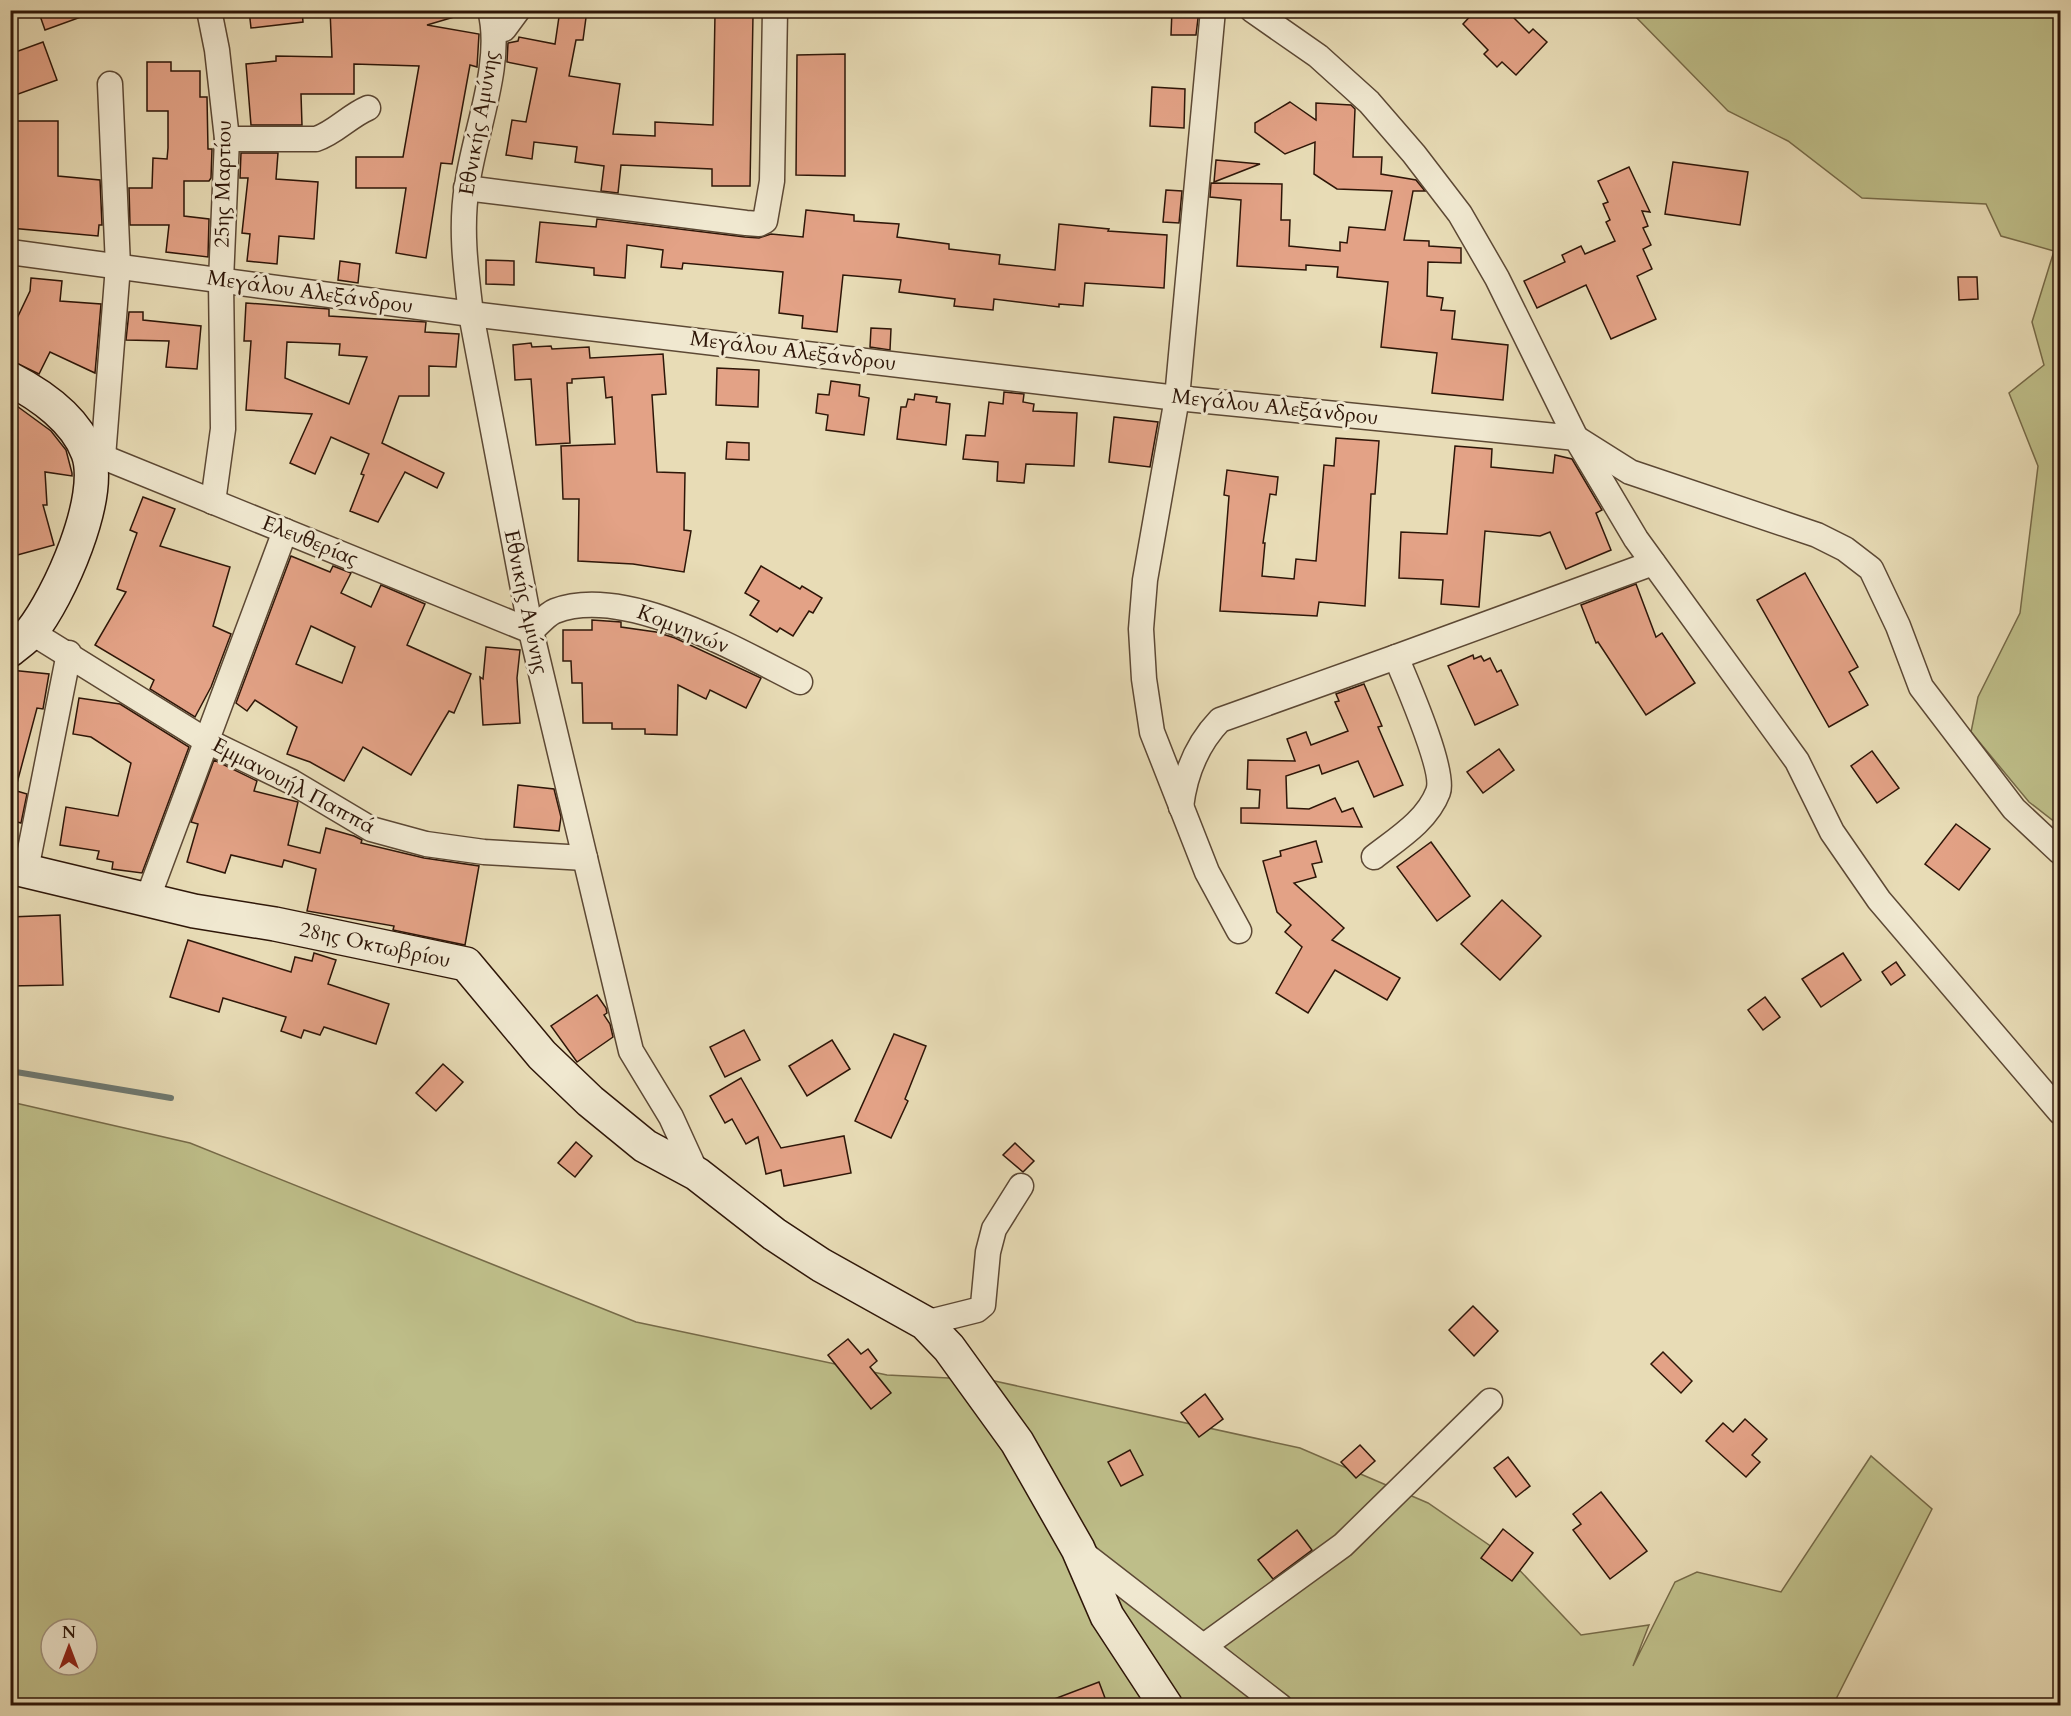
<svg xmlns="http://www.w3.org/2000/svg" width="2071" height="1716" viewBox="0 0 2071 1716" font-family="Cardo,serif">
<rect width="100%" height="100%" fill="#e8dcb6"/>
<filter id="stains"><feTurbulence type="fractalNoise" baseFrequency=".00333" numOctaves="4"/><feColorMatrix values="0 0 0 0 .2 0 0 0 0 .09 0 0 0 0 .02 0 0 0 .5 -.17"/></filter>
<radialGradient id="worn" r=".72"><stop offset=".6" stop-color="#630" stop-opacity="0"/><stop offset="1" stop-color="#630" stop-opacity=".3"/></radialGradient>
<g fill="#bebe89" stroke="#766a48" stroke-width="1.5" fill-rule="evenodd">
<polygon points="1630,11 2060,11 2060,826 2029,802 1971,732 1978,697 2020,613 2038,466 2009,393 2044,365 2032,322 2054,251 2001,236 1986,204 1862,198 1788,141 1728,111"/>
<path d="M11,1102L190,1143L636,1322L887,1375L990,1380L1300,1448L1428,1503L1508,1558L1581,1635L1649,1625L1633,1666L1675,1582L1697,1572L1781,1592L1871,1456L1932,1509L1833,1705L11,1706ZM51,1629H87V1665H51Z"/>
</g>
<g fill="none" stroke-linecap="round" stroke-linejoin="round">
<polyline stroke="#6e7870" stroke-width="6" points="10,1071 171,1098"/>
</g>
<g fill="#e3a286" stroke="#2e1608" stroke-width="1.5" fill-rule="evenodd">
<polygon points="38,10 92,10 92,13 45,30"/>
<polygon points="249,10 302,10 303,22 251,28"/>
<polygon points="330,10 460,10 461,15 427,25 479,34 477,67 470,65 452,164 441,163 426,258 396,253 406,188 356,188 356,157 403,157 419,66 354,64 354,94 301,94 302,125 251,125 246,64 276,61 276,56 332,57"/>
<polygon points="560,10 587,10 583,40 576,40 569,76 620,84 613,134 655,136 655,122 713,125 715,14 753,15 750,186 712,186 712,169 621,165 618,193 601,191 604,166 575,162 577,147 534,142 532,159 506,155 512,120 526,122 537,68 507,62 508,43 518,41 519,37 555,44"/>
<polygon points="1172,10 1199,10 1196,35 1171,35"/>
<polygon points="1476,10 1506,10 1529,33 1533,29 1547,42 1516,75 1502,62 1497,67 1484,54 1488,50 1463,24"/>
<polygon points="43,42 57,80 10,97 10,54"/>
<polygon points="845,54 845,176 796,175 797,55"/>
<polygon points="147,62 171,62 171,71 200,71 200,97 207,97 208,149 212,149 211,178 209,181 184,181 184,216 209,219 208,257 166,252 169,225 130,225 129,188 152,188 153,158 167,159 168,148 168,111 147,111"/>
<polygon points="1152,87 1185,89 1184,128 1150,126"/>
<polygon points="1290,102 1316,120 1316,103 1351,105 1355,109 1353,157 1382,157 1381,174 1416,180 1425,191 1413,191 1404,240 1429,241 1429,246 1461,248 1461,263 1428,262 1427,296 1443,298 1441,310 1455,311 1452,339 1508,345 1503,400 1432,393 1437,353 1381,347 1388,282 1337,277 1338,267 1306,265 1306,270 1237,266 1241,200 1210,197 1211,183 1282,184 1281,220 1290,220 1289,246 1340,251 1340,242 1347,243 1349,227 1385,230 1392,191 1337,189 1314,174 1315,142 1285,154 1255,132 1255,123"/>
<polygon points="10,121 58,121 58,176 100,180 102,225 99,225 98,236 10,228"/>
<polygon points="241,153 278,153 276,179 318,182 314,239 279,236 277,264 247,261 250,234 242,233 248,178 240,178"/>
<polygon points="1216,160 1260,164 1214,182"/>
<polygon points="1673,162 1748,172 1740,225 1665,214"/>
<polygon points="1629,167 1650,212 1642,211 1648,226 1643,228 1651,245 1643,249 1652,269 1637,276 1656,319 1611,339 1586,285 1537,308 1524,281 1565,262 1562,255 1581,246 1585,254 1615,241 1606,222 1610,220 1603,204 1608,202 1598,181"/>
<polygon points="1166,190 1182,191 1179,223 1163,222"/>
<polygon points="806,210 854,215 854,221 899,224 897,237 949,244 949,249 1000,255 999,264 1055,270 1059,224 1109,229 1108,231 1167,235 1164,288 1085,283 1083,306 1059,304 1059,307 994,299 993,310 954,306 955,299 899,292 901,280 843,275 837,332 802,328 803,316 779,313 783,272 683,263 682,269 661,267 663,250 627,245 625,278 594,275 594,268 536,262 540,222 596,227 597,219 745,237 759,238 771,234 803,237"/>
<polygon points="486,260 514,261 514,285 486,284"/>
<polygon points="340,261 360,264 358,283 338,280"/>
<polygon points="1958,277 1977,277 1978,299 1959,300"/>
<polygon points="31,278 62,281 60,301 101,304 95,373 50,352 39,374 10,360 10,333 30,291"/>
<path d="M246,303L329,309V316L426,322L425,332L459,334L456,367L429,366V396H399L382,443L444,473L437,488L405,472L378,522L350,511L364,475L361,474L369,454L331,437L315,474L290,463L312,414L246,410L251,341H244ZM287,342L340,344L339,355L367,357L349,404L285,378Z"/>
<polygon points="129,312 143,312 143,320 201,326 197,369 166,367 169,341 126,340"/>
<polygon points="871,328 891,329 890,350 870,347"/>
<polygon points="531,343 532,347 551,346 552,349 589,347 590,358 663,354 666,394 652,395 657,472 685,473 684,530 691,531 684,572 633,564 578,561 579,499 563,499 561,446 615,444 612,397 606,398 604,377 572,379 572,383 567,383 570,443 536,445 531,379 515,380 513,345"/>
<polygon points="717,368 759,370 758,407 716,405"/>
<polygon points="831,381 860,385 859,396 869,398 864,435 826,430 828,415 816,413 818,394 829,395"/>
<polygon points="1004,392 1024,394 1023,402 1034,404 1033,411 1077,413 1074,466 1026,464 1024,483 997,481 998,462 963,459 966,435 985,436 989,402 1003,404"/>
<polygon points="915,394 937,397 936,402 950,404 946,445 897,439 901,407 906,407 908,399 914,400"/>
<polygon points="10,401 51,431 66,450 72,473 72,476 45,472 47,505 43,505 54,545 10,557"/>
<polygon points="1114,417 1158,422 1150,467 1109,462"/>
<polygon points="1336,438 1379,441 1375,494 1371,494 1365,606 1319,602 1317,616 1220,611 1229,496 1224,495 1227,470 1278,477 1276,495 1270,494 1263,543 1265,543 1262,576 1294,579 1296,559 1316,561 1324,465 1334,466"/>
<polygon points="727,442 749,443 749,460 726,459"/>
<polygon points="1455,446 1492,449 1491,467 1553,473 1555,455 1572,459 1602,510 1596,513 1611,550 1566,569 1550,532 1540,536 1485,531 1479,607 1441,604 1443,580 1399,578 1401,532 1447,534"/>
<polygon points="143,497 175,509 160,546 230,567 213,626 231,634 211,687 195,717 150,689 154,680 95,645 126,592 117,589 137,533 130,530"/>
<path d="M291,556L330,572L333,566L351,573L341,593L371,607L381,585L425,604L407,645L471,674L454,713L449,711L411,775L363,747L344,781L310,762L287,754L297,727L255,700L247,711L236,703ZM311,626L355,647L342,683L296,664Z"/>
<polygon points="761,566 800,589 802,586 822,598 813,613 809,611 793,636 780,628 777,632 750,615 759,601 745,593"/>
<polygon points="1805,573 1858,667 1849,672 1868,705 1829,727 1757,600"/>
<polygon points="1636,584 1656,637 1662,633 1695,683 1646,715 1598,642 1596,643 1581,605"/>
<polygon points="592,620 621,622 621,627 656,632 675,638 761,678 746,708 710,690 706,699 678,685 677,735 645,734 645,729 612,729 612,723 583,723 582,683 572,683 571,661 563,661 563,630 592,630"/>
<polygon points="486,647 520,650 517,678 520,723 483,725 480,677 483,679"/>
<polygon points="1473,655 1474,659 1481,656 1484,661 1490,658 1497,672 1501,670 1518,705 1475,725 1448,666"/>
<polygon points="10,670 49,674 43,709 37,708 16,787 10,787"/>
<polygon points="1364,684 1382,726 1378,727 1403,785 1374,797 1358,761 1322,774 1319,765 1286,776 1287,808 1309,809 1335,798 1342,812 1353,808 1362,827 1241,823 1241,808 1259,808 1260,790 1247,789 1248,760 1295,761 1287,739 1306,732 1311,745 1348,731 1335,702 1339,701 1336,694"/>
<polygon points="79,698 120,704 189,747 142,873 112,869 113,862 97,859 99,851 60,845 66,807 118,816 131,763 91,737 73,734"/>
<polygon points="1499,749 1514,770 1483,793 1467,772"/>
<polygon points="1872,751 1899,788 1877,803 1851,766"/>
<polygon points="214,760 257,781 254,791 298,802 288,845 320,853 326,828 354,836 362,840 361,843 424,858 479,866 465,945 393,930 394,926 307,911 316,869 284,860 282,867 231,855 225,873 187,862 198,824 191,822"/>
<polygon points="518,785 554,789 561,817 559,831 514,827"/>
<polygon points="10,789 27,794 21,823 10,820"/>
<polygon points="1956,824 1990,849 1959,890 1925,864"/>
<polygon points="1316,841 1322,862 1312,864 1316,877 1294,883 1344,928 1332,940 1400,978 1387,1000 1335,970 1308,1013 1276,993 1302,947 1285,932 1291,925 1277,912 1263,861 1281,856 1280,851"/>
<polygon points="1431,842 1470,896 1437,921 1397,867"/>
<polygon points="1502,900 1541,936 1500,980 1461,944"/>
<polygon points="60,915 63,985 10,986 10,917"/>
<polygon points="188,940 291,972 295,957 312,961 314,953 336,960 328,984 389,1004 376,1044 324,1027 320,1035 304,1030 301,1038 281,1031 286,1017 223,998 219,1012 170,997"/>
<polygon points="1843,953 1861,980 1821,1007 1802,979"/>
<polygon points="1896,962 1905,975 1891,985 1882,972"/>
<polygon points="597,995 606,1008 607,1013 604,1015 610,1024 613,1037 577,1062 551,1026"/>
<polygon points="1765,997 1780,1017 1763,1030 1748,1010"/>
<polygon points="744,1030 760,1060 725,1077 710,1047"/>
<polygon points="894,1034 926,1046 905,1099 908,1101 891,1138 855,1121"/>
<polygon points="832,1040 850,1069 807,1096 789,1066"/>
<polygon points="443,1064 463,1082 436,1111 416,1093"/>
<polygon points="741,1078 781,1148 844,1136 851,1173 784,1186 781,1170 766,1174 758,1137 746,1144 732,1119 725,1123 710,1096"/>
<polygon points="576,1142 592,1156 575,1177 558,1163"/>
<polygon points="1015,1143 1034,1161 1023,1172 1003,1155"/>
<polygon points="1473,1306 1498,1331 1474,1356 1449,1330"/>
<polygon points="848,1339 861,1354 868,1349 877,1361 870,1367 891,1393 871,1409 828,1355"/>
<polygon points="1663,1352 1692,1381 1681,1393 1651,1364"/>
<polygon points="1205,1394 1223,1419 1199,1437 1181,1413"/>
<polygon points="1745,1419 1767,1439 1752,1455 1760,1462 1746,1477 1706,1441 1723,1423 1733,1432"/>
<polygon points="1360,1445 1375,1461 1356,1478 1341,1462"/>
<polygon points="1130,1450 1143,1475 1121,1486 1108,1462"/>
<polygon points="1508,1457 1530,1486 1516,1497 1494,1468"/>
<polygon points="1601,1492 1647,1551 1610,1579 1573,1530 1581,1524 1573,1514"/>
<polygon points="1503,1529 1533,1553 1512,1581 1481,1558"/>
<polygon points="1297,1530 1312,1550 1273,1579 1258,1560"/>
<polygon points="1099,1682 1108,1706 1041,1706 1041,1704"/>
</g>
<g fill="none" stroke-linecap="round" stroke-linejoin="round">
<g stroke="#5c4834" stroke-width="27">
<g id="street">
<polyline points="209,10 217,50 227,139 221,281 223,429 213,502"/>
<path d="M490,10C504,63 474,133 467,186C460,228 466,272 471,314L531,631L631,1051L671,1117L697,1174"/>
<polyline points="1213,10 1177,398 1145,580 1141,629 1144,679 1152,732 1207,872 1239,931"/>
<polyline points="1252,10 1318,56 1369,102 1414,154 1460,214 1497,278 1576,438 1636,539 1797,761 1832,832 1879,900 2060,1112"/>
<polyline points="494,31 504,29 518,10"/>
<path d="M227,139H316C335,133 349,116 368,108"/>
<polyline points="466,188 746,223 759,224 765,221 772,181 775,10"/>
<polyline points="10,252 471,314 1177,398 1576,438 1630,472 1817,535 1845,549 1871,569 1898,626 1921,687 2014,809 2060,852"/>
<path d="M89,455L103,457L531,631C538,625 547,614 555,611C625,584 738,651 800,682"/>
<polyline points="103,457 118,266 110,84"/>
<polyline points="31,632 205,740 292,782 371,829 426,844 484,852 585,858"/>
<path d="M1181,807C1185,773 1197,744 1220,720L1396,657"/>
<path d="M1374,857C1397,839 1427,821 1438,792C1446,772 1406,681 1396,657L1653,563"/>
<polyline points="26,870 69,653"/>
<polyline points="147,900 285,531"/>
<polyline points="925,1323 977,1310 983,1305 988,1252 994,1229 1021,1186"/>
<polyline points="1080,1551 1280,1706"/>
<polyline points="1204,1646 1343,1545 1490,1401"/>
</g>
</g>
<g stroke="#2e1608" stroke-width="36">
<g id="secondary">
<path d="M10,379C41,395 76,420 88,453C104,497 59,597 31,632C25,639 17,644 10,650"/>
<polyline points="10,867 194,911 275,924 466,964 542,1055 590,1101 645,1146 697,1174 774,1234 821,1265 925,1323 949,1348 1017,1442 1078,1549 1107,1616 1166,1706"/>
</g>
</g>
<use href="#street" stroke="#f0e8d0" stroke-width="24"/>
<use href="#secondary" stroke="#f0e8d0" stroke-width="33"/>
</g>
<g text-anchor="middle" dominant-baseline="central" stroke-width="6" stroke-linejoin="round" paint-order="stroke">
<g font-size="21" fill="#2e1608" stroke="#f0e8d0">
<text transform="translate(479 123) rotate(-80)">Εθνικής Αμύνης</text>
<text transform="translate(223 184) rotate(-89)">25ης Μαρτίου</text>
<text transform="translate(310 292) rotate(8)">Μεγάλου Αλεξάνδρου</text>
<text transform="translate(793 351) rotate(7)">Μεγάλου Αλεξάνδρου</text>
<text transform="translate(1275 407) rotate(6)">Μεγάλου Αλεξάνδρου</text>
<text transform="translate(310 541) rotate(22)">Ελευθερίας</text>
<text transform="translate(526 602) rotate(78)">Εθνικής Αμύνης</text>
<text transform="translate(683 629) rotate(22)">Κομνηνών</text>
<text transform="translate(294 786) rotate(28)">Εμμανουήλ Παππά</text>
<text transform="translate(375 945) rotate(12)">28ης Οκτωβρίου</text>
</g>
</g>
<rect width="2071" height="1716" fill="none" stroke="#e8dcb6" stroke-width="36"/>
<rect x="12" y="12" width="2047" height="1692" fill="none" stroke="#2e1608" stroke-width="3"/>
<rect x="18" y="18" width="2035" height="1680" fill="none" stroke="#2e1608" stroke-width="1.5"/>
<g transform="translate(69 1647)"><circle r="28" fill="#f0e8d0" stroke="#a29480" stroke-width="1.5"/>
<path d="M0-4.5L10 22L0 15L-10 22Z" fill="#8f2418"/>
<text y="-9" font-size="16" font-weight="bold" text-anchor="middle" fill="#2e1608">N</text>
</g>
<rect width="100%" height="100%" filter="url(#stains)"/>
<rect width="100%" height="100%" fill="url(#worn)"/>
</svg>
